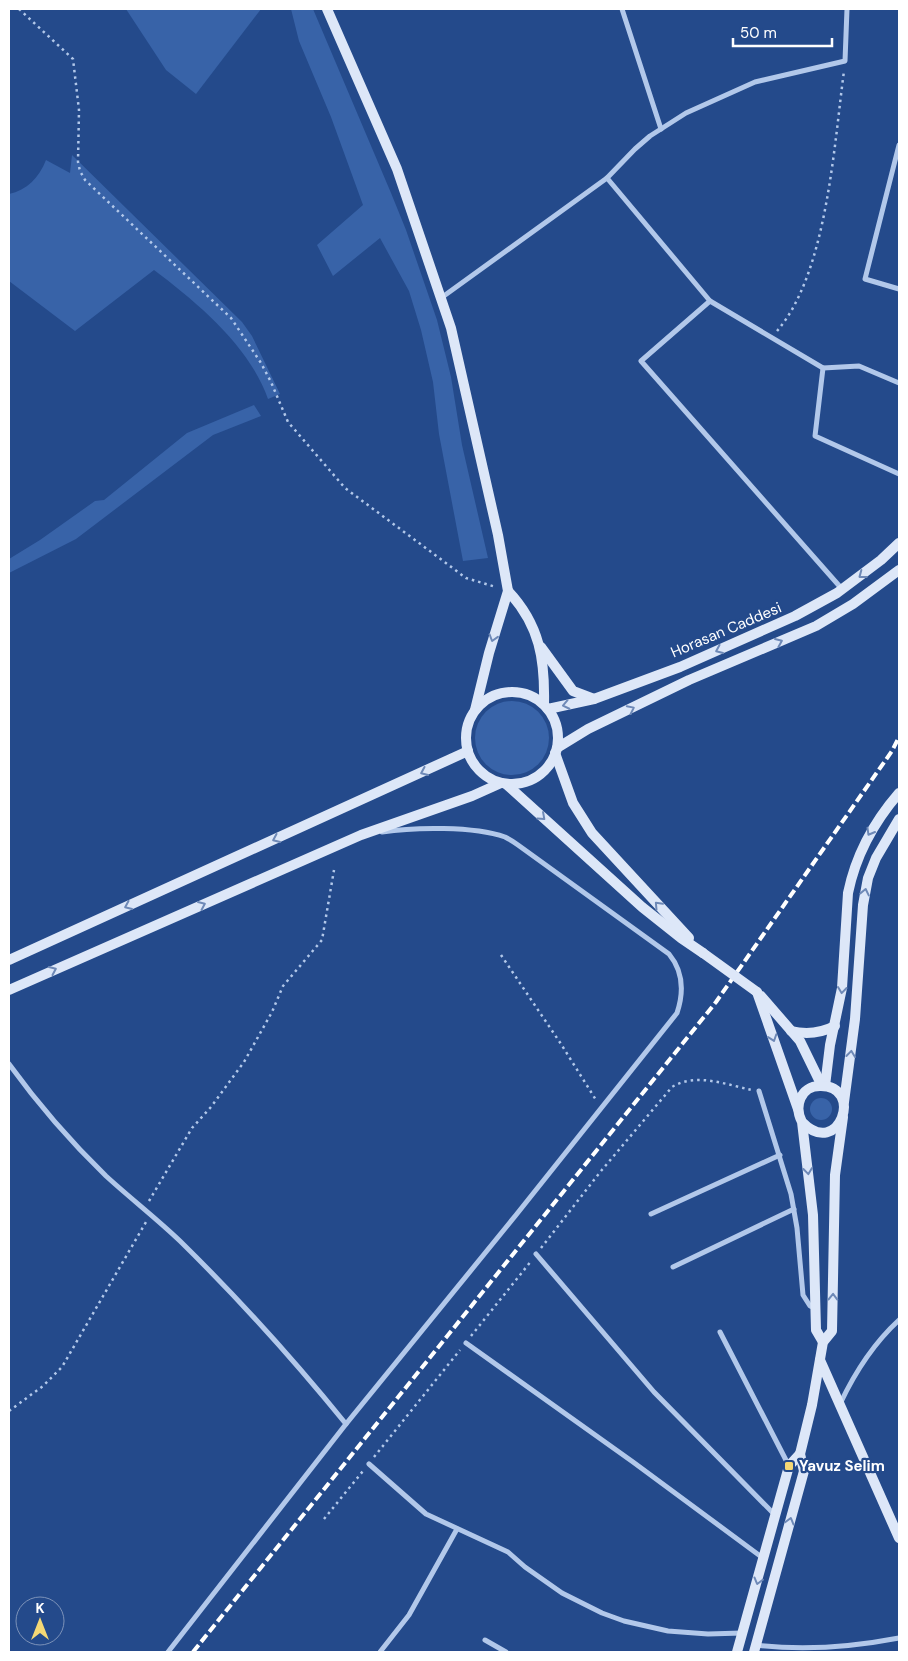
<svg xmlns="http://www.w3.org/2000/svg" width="908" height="1661" viewBox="0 0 908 1661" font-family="'DM Sans',sans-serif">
<rect width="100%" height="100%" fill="#244a8b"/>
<g fill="#3863a8">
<polygon points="126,9 261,9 196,94 166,70"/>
<polygon points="291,9 313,9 391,193 406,230 437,320 451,377 462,445 488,558 463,561 439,434 433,382 421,330 409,291 380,238 333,276 317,245 363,205 331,117 299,41"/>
<path d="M72,155L242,322L252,336L280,394L268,399C250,347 198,303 154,270L75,331L9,281V194C27,190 39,178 46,160L70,173Z"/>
<polygon points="254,405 261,416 213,435 76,539 9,573 9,559 40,540 95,501 104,500 187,433"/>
<circle cx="512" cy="738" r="37"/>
<circle cx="821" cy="1109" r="11"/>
</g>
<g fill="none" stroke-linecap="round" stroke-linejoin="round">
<g stroke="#b2c8ea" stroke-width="2.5" stroke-dasharray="2.5 4" stroke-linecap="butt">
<polyline points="19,9 73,59 79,110 78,162 80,171 85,180 231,318 261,363 271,382 288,422 345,488 466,578 496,587"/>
<path d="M777,331C827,273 834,145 844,71"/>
<polyline points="501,955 561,1044 596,1100"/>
<polyline points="149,1201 192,1128 211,1107 244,1062 272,1012 283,986 322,940 334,870"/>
<path d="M541,1248L601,1171L672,1087C696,1072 727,1085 752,1090"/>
<polyline points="471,1336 532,1260"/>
<polyline points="9,1411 43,1386 62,1367 146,1222"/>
<polyline points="374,1457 460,1350"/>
<polyline points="324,1519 363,1471"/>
</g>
<g stroke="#b2c8ea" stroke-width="5">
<polyline points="622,9 661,129"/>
<polyline points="899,145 865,279 899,289"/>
<polyline points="607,178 710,301 823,368 859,366 899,383"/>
<polyline points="441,298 607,178 635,149 650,136 686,113 755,82 845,61 847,9"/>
<polyline points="710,301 641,361 842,589"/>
<polyline points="823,368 815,436 899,474"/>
<path d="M9,1064C38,1104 70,1141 106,1176C130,1198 156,1218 180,1241C239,1299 294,1360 346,1424"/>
<polyline points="759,1091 791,1194 797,1228 803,1295 810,1306 815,1308"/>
<polyline points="651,1214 780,1155"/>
<polyline points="536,1254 654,1392 775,1515"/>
<polyline points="673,1267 794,1209"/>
<polyline points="720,1332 789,1466"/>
<polyline points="466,1343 633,1462 763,1558"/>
<path d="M840,1404C855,1372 873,1344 899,1320"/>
<polyline points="369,1464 426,1514 508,1552 525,1567 562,1593 602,1613 624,1621 668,1631 708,1634 742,1633"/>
<polyline points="485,1640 506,1652"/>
<path d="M756,1645C804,1651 852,1647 899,1638"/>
<path d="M168,1652L346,1424L516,1215L677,1013C684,992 683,971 669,954L518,845C514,842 509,839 505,837C474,826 414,827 382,832"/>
<polyline points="380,1652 409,1615 457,1529"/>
</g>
<g stroke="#dde7f8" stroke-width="10">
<polyline points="327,9 397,169 451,328 498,535 508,591 489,653 475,710"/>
<path d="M508,591C540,625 545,660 544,704"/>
<polyline points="541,647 573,691 594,699"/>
<circle cx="512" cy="738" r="46"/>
<polyline points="548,709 594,699 680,667 795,616 837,593 881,560 899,543"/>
<polyline points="557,748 588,729 689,680 816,626 853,604 899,570"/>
<polyline points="555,753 573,803 592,833 689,938"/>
<polyline points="506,784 642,907 681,938 703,953"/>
<polyline points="9,960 468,751"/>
<polyline points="9,990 361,835 472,796 501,783"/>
<polyline points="757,992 798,1109"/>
<polyline points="761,996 800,1041 822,1086"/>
<path d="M791,1031C807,1035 821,1033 835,1026"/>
<path d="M825,1086L830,1045L842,988L848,893C856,854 873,823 899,793"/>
<polyline points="844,1102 855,1019 863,905 868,878 876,858 899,819"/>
<path d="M802,1122C839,1160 865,1085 820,1086C800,1086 794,1107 802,1122L813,1215L816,1330L823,1342"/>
<polyline points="820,1360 899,1538"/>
<polyline points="737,1652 789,1466 800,1454"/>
<polyline points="754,1652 804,1471 800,1454 812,1405 823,1342 832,1331 835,1175 843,1117"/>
</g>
<polyline stroke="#fff" stroke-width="4" stroke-dasharray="9 4" stroke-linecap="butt" points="193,1652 716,1002 892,751 899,737"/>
<polyline stroke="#dde7f8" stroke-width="10" points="703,953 757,992"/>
</g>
<defs><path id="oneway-chevron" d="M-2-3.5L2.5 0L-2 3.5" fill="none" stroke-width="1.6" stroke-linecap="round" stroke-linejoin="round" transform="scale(1.25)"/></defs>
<g stroke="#6e89b7">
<use href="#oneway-chevron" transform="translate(862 575) rotate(143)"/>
<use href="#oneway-chevron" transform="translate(493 638) rotate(107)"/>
<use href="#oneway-chevron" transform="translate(779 642) rotate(-23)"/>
<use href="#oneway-chevron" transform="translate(719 650) rotate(156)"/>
<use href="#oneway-chevron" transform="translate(566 705) rotate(168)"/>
<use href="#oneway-chevron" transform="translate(631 709) rotate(-26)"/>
<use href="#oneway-chevron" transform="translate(424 772) rotate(156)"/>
<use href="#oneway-chevron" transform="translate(542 817) rotate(42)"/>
<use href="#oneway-chevron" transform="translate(870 832) rotate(120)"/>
<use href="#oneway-chevron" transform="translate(276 839) rotate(156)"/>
<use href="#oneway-chevron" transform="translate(865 892) rotate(-78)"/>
<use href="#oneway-chevron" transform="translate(202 905) rotate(-24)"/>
<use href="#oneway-chevron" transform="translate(658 905) rotate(-133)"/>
<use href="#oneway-chevron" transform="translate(128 906) rotate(156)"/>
<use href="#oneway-chevron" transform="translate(53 970) rotate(-24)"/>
<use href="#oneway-chevron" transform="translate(842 990) rotate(97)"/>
<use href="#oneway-chevron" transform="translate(773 1038) rotate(71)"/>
<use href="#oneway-chevron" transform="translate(851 1054) rotate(-83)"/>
<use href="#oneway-chevron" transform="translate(808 1171) rotate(83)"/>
<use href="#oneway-chevron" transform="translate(833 1297) rotate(-89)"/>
<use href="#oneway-chevron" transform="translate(790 1521) rotate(-75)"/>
<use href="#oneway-chevron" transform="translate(758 1581) rotate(105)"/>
</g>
<rect fill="#f5d875" stroke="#244a8b" stroke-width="2" x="784" y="1461" width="10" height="10" rx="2.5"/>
<g text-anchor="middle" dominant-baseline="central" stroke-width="4.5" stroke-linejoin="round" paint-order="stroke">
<g font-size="15" fill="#fff" stroke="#244a8b">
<text transform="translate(726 630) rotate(-23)">Horasan Caddesi</text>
</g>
<g font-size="15" font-weight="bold" fill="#fff" stroke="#244a8b" text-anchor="start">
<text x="799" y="1466">Yavuz Selim</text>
</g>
</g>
<rect width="908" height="1661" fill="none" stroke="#ffffff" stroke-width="20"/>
<g transform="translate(40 1621)"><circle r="24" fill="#244a8b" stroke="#7c92b9"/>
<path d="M0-4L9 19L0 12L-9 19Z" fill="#f5d875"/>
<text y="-8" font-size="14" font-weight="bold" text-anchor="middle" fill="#ffffff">K</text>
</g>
<path d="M733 38v8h99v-8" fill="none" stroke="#ffffff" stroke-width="2.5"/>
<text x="740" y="38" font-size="15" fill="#ffffff" stroke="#244a8b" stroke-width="4" paint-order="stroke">50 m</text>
</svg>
